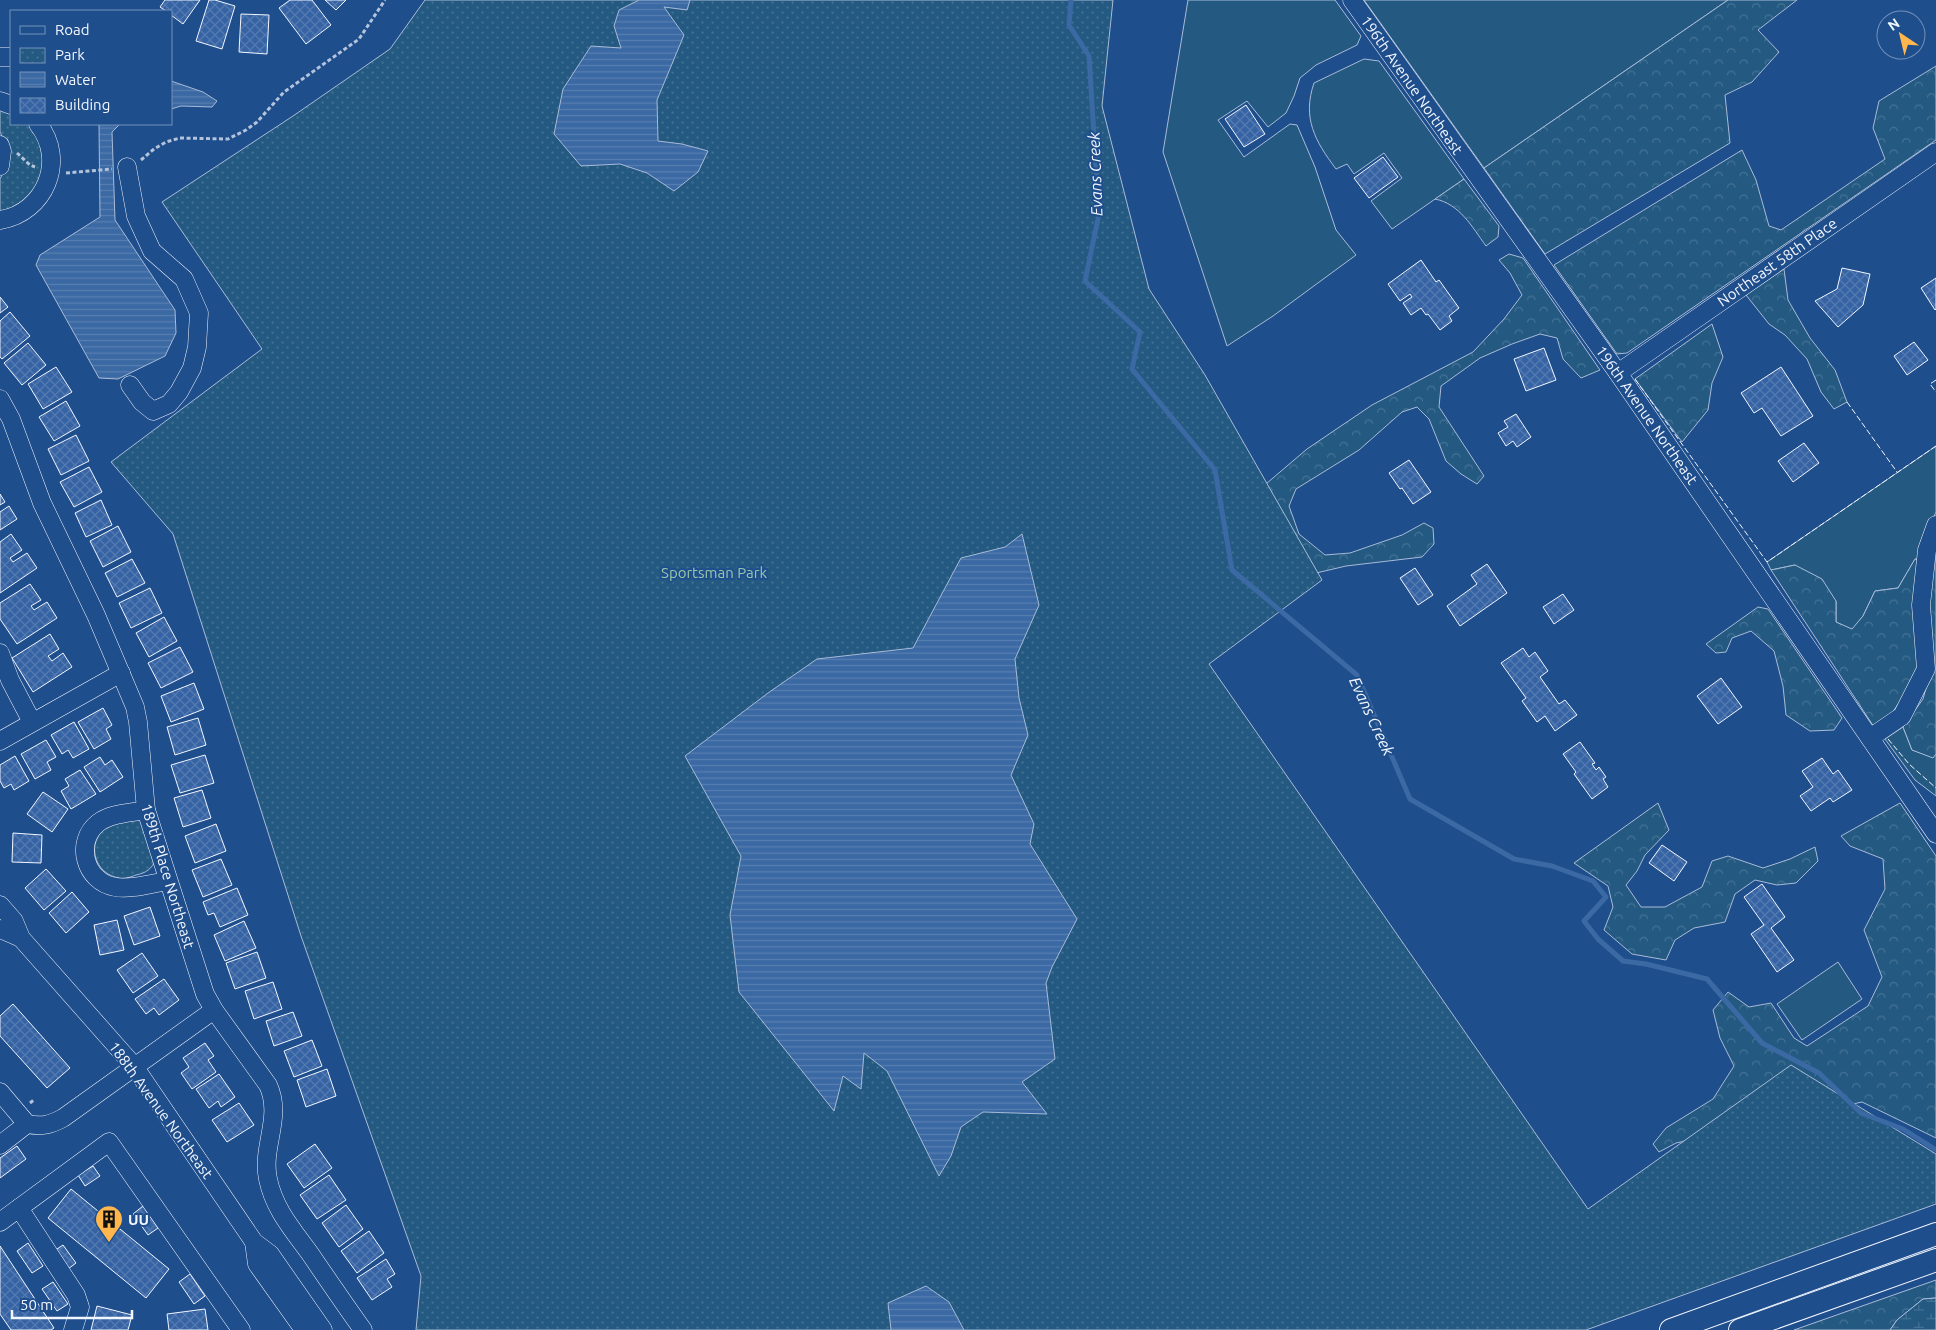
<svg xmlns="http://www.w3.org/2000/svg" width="1936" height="1330" viewBox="0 0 1936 1330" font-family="Ubuntu,sans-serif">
<defs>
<pattern id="forest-crowns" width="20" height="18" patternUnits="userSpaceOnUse" patternTransform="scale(1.25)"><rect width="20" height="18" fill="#245a82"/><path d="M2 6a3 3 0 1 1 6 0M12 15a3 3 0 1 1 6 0" fill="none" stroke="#447295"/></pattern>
<pattern id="wetland-marsh" width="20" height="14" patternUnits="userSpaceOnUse" patternTransform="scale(1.25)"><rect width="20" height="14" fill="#245a82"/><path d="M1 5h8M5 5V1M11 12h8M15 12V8" fill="none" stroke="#447295"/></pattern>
<pattern id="park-dots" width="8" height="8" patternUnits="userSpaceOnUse" patternTransform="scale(1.25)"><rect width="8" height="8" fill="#245a82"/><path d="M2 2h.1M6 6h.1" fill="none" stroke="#447295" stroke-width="1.8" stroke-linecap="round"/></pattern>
<pattern id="water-rules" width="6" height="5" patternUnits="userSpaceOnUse" patternTransform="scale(1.25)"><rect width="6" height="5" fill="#3b69a3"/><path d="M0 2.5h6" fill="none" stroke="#587fb1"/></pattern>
<pattern id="building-cross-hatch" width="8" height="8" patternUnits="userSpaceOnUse" patternTransform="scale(1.25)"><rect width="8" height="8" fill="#3563a3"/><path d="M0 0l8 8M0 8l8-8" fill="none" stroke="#537ab1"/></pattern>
</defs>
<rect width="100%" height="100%" fill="#1f4e8c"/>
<g fill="#245a82" stroke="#a8bbd7">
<polygon points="1188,0 1335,0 1361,36 1357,45 1316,65 1300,78 1294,96 1286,113 1268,127 1247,101 1218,120 1244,157 1290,124 1297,125 1315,167 1336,230 1356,255 1273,316 1227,346 1163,152"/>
<polygon points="1364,0 1728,0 1484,168"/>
<path d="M1364,59L1379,61L1464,179L1392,229L1371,201L1402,178L1384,153L1354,174L1347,164L1336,169C1315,141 1302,118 1314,83Z"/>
<polygon points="1936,446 1936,512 1931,523 1921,560 1915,559 1898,588 1875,591 1863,616 1852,630 1836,622 1836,601 1795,565 1771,570 1767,562"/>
<polygon points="1903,727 1912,750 1933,757 1936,754 1936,796 1915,780 1885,739"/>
<polygon points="1838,962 1862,999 1802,1040 1777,1004"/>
</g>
<g fill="url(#forest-crowns)" stroke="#a8bbd7">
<polygon points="1728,0 1797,0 1758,30 1779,52 1752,82 1725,95 1730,143 1545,254 1484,168"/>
<polygon points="1936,66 1936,140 1627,353 1617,354 1554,265 1742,150 1756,180 1769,226 1781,230 1885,159 1873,128 1879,101"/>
<path d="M1464,179L1499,226L1498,237L1486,246C1472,227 1460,204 1435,199Z"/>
<polygon points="1509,254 1523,258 1600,370 1581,378 1563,359 1557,338 1540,334 1512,344 1480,358 1441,386 1439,407 1484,476 1477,484 1461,474 1446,461 1429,419 1417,407 1402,412 1359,450 1296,489 1289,506 1299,534 1325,555 1350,553 1402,535 1424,523 1433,528 1434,544 1422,557 1346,566 1312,574 1253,495 1307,449 1372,405 1473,352 1504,319 1522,295 1510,273 1499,260"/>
<polygon points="1784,269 1788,300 1810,338 1835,370 1847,402 1834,409 1821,392 1807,359 1785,335 1769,324 1746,295"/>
<polygon points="1712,324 1723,357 1712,383 1708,410 1682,442 1635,379"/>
<polygon points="1936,547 1936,754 1933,758 1912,750 1903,727 1923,699 1932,667 1928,609"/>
<polygon points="1915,559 1921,560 1919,666 1910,687 1892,713 1874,727 1771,570 1795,565 1822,579 1836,601 1836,622 1852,629 1863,616 1875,591 1898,588"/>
<polygon points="1758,607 1768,609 1842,718 1834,730 1810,731 1786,715 1783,686 1774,651 1751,631 1732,638 1726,652 1716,653 1706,644"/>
<polygon points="1658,803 1669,830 1645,855 1637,871 1626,885 1641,907 1665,907 1702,887 1712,861 1728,856 1763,868 1790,859 1815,847 1818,861 1796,883 1777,885 1755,880 1735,894 1725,922 1694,928 1675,940 1666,960 1632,954 1604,930 1613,907 1608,886 1574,863"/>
<polygon points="1900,803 1936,856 1936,1138 1862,1102 1676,1143 1659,1152 1653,1144 1666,1128 1713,1099 1734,1066 1720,1038 1713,1010 1728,992 1749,1007 1771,1003 1794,1038 1807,1046 1868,1006 1882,977 1864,930 1885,889 1883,859 1850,846 1841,836"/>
<polygon points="1936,1280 1936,1298 1923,1299 1897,1320 1890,1330 1794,1330"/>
</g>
<polygon fill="url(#wetland-marsh)" stroke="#a8bbd7" points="1936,1298 1936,1330 1890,1330 1897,1320 1923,1299"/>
<g fill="url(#park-dots)" stroke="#a8bbd7">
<polygon points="425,0 1113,0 1102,106 1149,289 1205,375 1322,580 1209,664 1588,1209 1791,1065 1936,1154 1936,1204 1586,1330 416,1330 421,1276 301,936 173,534 111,462 262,349 162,202 293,116 390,49"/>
<polygon points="0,108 11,112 11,124 30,124 36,130 46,164 33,197 0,214 0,179 5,169 6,144 0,132"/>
<path d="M133,820H140L145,824L156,859C152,869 146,873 136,875C131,877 125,879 120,878C94,875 85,842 107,827C114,822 125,822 133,820Z"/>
</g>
<g fill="url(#water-rules)" stroke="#a8bbd7">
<polygon points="639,0 690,0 687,10 664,7 684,35 657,100 658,141 682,144 708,151 698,172 674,191 647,173 620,164 581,166 554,134 563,89 591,46 621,48 614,26 619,10"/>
<polygon points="171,81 203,92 217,101 212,107 181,106 171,109"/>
<polygon points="99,124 120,124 112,132 115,220 175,310 176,333 165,356 118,379 99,378 36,265 40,255 100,217"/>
<polygon points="1022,534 1039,605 1015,659 1019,698 1028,735 1011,775 1034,824 1030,844 1077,919 1052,967 1046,983 1055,1059 1022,1082 1047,1114 983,1112 961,1127 951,1156 939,1176 887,1071 864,1053 861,1089 843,1076 834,1111 739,992 730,915 741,856 685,756 768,693 817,659 913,648 961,558 1005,547"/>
<polygon points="926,1286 949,1302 964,1330 891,1330 888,1303"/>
</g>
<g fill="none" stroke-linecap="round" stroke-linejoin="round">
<polyline stroke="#3b69a3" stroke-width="5" points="1071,0 1069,25 1089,56 1099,214 1085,281 1140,332 1132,369 1215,470 1232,570 1357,675 1410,799 1514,859 1552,866 1593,881 1606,897 1584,921 1598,939 1623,961 1646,964 1707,979 1762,1043 1819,1073 1861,1113 1903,1129 1936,1150"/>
</g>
<g fill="url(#building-cross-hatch)" stroke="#f2f6ff">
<polygon points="165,0 200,0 183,24 171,15 171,11 166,11 160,7"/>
<polygon points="209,0 215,0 235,6 222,49 196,41"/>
<polygon points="290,0 312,0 331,25 306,44 279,8"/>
<polygon points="325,0 346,0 336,10"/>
<polygon points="241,14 269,15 267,54 239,52"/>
<polygon points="1246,105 1265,134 1244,147 1225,119"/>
<polygon points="1383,157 1398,177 1369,198 1354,178"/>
<polygon points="1421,260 1436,282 1439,280 1459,308 1449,316 1452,321 1440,330 1428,314 1426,315 1421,308 1411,315 1403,303 1412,297 1410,294 1400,301 1388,284"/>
<polygon points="1842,268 1870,274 1863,305 1838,327 1815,301 1837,289"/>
<polygon points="1936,278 1936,309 1935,310 1921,288"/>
<polygon points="0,297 8,307 0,313"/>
<polygon points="10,312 30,336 2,359 0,357 0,321"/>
<polygon points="1914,342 1928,360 1907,375 1894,356"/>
<polygon points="28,343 46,365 22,385 4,363"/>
<polygon points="1544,348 1556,380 1526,391 1514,359"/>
<polygon points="56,367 72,392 43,409 28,384"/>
<polygon points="1781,367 1813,416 1781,436 1762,408 1754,413 1741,393"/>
<polygon points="66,401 80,426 54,441 39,417"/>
<polygon points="1516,414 1531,437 1517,447 1513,441 1506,446 1498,433 1508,427 1504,421"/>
<polygon points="76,435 89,461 61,475 48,449"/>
<polygon points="1804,443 1819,463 1793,482 1778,461"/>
<polygon points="1409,460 1431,492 1413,504 1402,488 1400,489 1389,473"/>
<polygon points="89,467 102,492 74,507 60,482"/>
<polygon points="0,494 5,502 0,505"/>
<polygon points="101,500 112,525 86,537 75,513"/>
<polygon points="9,506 17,519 0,530 0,512"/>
<polygon points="118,526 131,552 103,567 90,541"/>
<polygon points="11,534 22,550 10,558 13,562 27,553 37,568 0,593 0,542"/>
<polygon points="132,559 145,583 117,597 105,573"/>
<polygon points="1487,564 1507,593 1460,626 1447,606 1477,584 1471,575"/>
<polygon points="1415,568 1433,595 1418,605 1400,578"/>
<polygon points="30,584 41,600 31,606 34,610 47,602 57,618 17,644 0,619 0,603"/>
<polygon points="150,588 162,613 131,628 119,603"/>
<polygon points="1563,594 1574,610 1554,624 1543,607"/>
<polygon points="164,617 177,641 149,657 136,633"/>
<polygon points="50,634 59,649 48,656 52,661 63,653 72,667 33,692 12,658"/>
<polygon points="180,647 193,672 161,688 148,663"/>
<polygon points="1523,648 1529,657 1535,652 1548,671 1540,677 1559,704 1565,700 1577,715 1555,731 1545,716 1537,722 1522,701 1526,698 1501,663"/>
<polygon points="1721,678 1742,707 1718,724 1697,696"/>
<polygon points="194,683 204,709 171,722 161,696"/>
<polygon points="103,708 112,725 106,729 111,739 94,749 78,722"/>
<polygon points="198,718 206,745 175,755 167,727"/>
<polygon points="74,722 89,749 73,758 68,750 62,754 51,735"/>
<polygon points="46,740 56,757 47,762 51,770 35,779 21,754"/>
<polygon points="1580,742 1595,763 1592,764 1596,770 1599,767 1606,777 1603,779 1608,787 1592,799 1574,774 1576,772 1563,754"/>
<polygon points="205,755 214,783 180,793 171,765"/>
<polygon points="15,756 29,781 14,790 11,784 4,788 0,781 0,765"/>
<polygon points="100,757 105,765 112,760 123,777 100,792 84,767"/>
<polygon points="1822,758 1833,774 1838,770 1852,790 1833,802 1830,798 1811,811 1800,796 1813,787 1802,771"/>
<polygon points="80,770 96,794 71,809 61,791 69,786 65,779"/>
<polygon points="202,790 211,818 183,827 174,798"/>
<polygon points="43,792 68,809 52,832 27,814"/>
<polygon points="216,824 226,851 195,863 185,836"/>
<polygon points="13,833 42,835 41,863 12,862"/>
<polygon points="1662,845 1687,862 1674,881 1649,863"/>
<polygon points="221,859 232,885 203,897 192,870"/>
<polygon points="46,869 66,891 44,910 25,888"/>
<polygon points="1762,884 1785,917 1771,928 1794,960 1777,972 1751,934 1764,925 1744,897"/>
<polygon points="237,888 248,915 220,927 214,913 208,915 203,902"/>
<polygon points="72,892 89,912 66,933 49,913"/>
<polygon points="150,907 160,936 134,945 124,916"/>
<polygon points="117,920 124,950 100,955 94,925"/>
<polygon points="244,921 256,948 225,961 214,935"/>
<polygon points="257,952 266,978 235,989 226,963"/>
<polygon points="142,953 158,976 133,993 117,970"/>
<polygon points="164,979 179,1000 159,1015 154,1008 146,1014 135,999"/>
<polygon points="273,982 282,1009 254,1019 245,991"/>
<polygon points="13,1004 70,1068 47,1088 0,1036 0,1016"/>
<polygon points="293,1012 302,1036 274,1046 266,1021"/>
<polygon points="312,1040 322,1066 294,1077 284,1051"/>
<polygon points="205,1043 214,1056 208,1060 216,1072 192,1089 181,1073 189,1067 183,1058"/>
<polygon points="327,1069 336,1096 306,1107 297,1080"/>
<polygon points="219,1074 235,1097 221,1107 218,1101 209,1108 196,1089"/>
<polygon points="239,1103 254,1125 227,1142 212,1120"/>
<polygon points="315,1144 332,1168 304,1188 287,1164"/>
<polygon points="17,1146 26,1159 0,1178 0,1158"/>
<polygon points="93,1166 100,1176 85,1186 78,1175"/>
<polygon points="329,1175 346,1200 317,1219 300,1195"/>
<polygon points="71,1189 169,1269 146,1298 48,1218"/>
<polygon points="346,1205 363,1229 339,1247 322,1223"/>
<polygon points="143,1206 158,1228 148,1235 133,1214"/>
<polygon points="369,1231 384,1253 357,1273 341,1251"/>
<polygon points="28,1243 43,1266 32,1273 17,1251"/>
<polygon points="63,1245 76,1263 68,1269 54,1251"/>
<polygon points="0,1246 54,1328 51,1330 11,1330 0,1314"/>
<polygon points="386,1259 395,1274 387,1279 392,1287 372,1300 357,1278"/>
<polygon points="190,1274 205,1296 194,1304 179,1282"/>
<polygon points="53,1282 68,1304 57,1311 42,1289"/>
<polygon points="97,1306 132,1315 128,1330 91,1330"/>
<polygon points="205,1309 208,1330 169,1330 167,1314"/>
</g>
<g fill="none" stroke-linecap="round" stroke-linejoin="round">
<g stroke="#f2f6ff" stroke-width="19">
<g id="minor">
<polyline points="1352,0 1618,373 1936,834"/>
<polyline points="0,57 11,57"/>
<polyline points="0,101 11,105"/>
<polyline points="0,145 2,151 0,166"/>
<polyline points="127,167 136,216 152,251 184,279 199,313 197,347 192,368 179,392 169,404 153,411 142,402 130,385"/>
<path d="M0,220C45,213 67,160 38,124"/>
<polyline points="1618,373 1936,152"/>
<path d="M0,399L11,419L42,503L96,615L135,707L138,722L146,810L205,994L214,1010L268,1085C283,1117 261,1147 268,1179C274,1209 293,1230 311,1255C328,1280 345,1305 363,1330"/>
<polyline points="0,653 10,680 32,722"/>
<polyline points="1870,738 1902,716 1926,669 1921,605 1927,550 1936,525"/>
<polyline points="0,741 121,673"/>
<path d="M146,810C131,813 111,813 98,823C74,842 85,882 115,887C131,890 152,883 168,881"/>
<polyline points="0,905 14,921 21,938 134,1066 254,1242 270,1254 323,1330"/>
<polyline points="0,929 21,938"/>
<polyline points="0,1092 27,1124"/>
<path d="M0,1145L27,1124C42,1127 50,1125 63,1118L214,1010"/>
<polyline points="19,1208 76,1295 80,1307 73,1330"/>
<polyline points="0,1222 109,1142 241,1330"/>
<polyline points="254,1242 257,1264 304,1330"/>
</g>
</g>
<g stroke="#f2f6ff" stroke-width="24">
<g id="major">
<polyline points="1671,1330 1936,1234"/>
<polyline points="1740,1330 1936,1260"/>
</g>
</g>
<g stroke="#b3c4dc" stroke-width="3" stroke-dasharray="4 2.5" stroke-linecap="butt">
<polyline points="17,153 30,165 35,167"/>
<polyline points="141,160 154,149 166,142 180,138 228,139 246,130 257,122 284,92 359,39 385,0"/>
<polyline points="66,173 112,169"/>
<polyline points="30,1103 35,1099"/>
</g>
<use href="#minor" stroke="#1f4e8c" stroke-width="18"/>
<use href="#major" stroke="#1f4e8c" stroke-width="22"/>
<g stroke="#f2f6ff" stroke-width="1" stroke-dasharray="6 2.5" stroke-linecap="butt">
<polyline points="1635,379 1767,562 1936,446"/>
<polyline points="1936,380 1930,384 1936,392"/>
<polyline points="1847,402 1897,472"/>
<polyline points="1888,739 1909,764 1936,788"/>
</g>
</g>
<defs>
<g id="building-pin" transform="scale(1.4375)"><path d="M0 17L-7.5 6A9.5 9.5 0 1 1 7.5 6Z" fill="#ffb74d" stroke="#1f4e8c"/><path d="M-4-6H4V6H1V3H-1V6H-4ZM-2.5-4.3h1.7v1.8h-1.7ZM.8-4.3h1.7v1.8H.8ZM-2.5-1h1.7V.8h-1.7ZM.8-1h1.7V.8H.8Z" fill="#111"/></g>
</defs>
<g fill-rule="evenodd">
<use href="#building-pin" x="109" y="1219"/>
</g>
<g text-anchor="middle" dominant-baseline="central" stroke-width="4" stroke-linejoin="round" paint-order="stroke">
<g font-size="15" fill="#f2f6ff" stroke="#1f4e8c">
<text transform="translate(1412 85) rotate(55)">196th Avenue Northeast</text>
<text transform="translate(1777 262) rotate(-35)">Northeast 58th Place</text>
<text transform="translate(1647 415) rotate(55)">196th Avenue Northeast</text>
<text transform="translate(168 876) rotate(73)">189th Place Northeast</text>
<text transform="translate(161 1110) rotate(54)">188th Avenue Northeast</text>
</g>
<g font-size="15" fill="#97c8a6" stroke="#1f4e8c">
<text x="714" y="572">Sportsman Park</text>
</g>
<g font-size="15" font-weight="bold" fill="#f2f6ff" stroke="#1f4e8c" text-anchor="start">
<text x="128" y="1219">UU</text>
</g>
<g font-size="16" font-style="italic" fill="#f2f6ff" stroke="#1f4e8c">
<text transform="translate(1095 174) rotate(-92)">Evans Creek</text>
<text transform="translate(1372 716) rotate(65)">Evans Creek</text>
</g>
</g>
<rect x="10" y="10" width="162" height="115" fill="#1f4e8c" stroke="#7391ba"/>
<rect x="20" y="26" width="25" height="8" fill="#1f4e8c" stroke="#7391ba"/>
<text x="55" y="35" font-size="15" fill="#f2f6ff">Road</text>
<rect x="20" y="48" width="25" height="15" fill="url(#park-dots)" stroke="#7391ba"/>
<text x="55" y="60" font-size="15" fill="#f2f6ff">Park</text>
<rect x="20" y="72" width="25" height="15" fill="url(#water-rules)" stroke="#7391ba"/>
<text x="55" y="85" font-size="15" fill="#f2f6ff">Water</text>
<rect x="20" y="98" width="25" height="15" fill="url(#building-cross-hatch)" stroke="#7391ba"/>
<text x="55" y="110" font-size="15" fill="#f2f6ff">Building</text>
<g transform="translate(1901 35) rotate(325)"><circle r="24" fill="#1f4e8c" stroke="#7391ba"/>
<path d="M0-4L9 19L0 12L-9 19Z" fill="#ffb74d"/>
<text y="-8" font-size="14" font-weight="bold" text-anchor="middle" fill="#f2f6ff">N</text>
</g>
<path d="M12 1310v8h120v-8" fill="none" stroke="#f2f6ff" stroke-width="2.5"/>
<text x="20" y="1310" font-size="15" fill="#f2f6ff" stroke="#1f4e8c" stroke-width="4" paint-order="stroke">50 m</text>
</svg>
